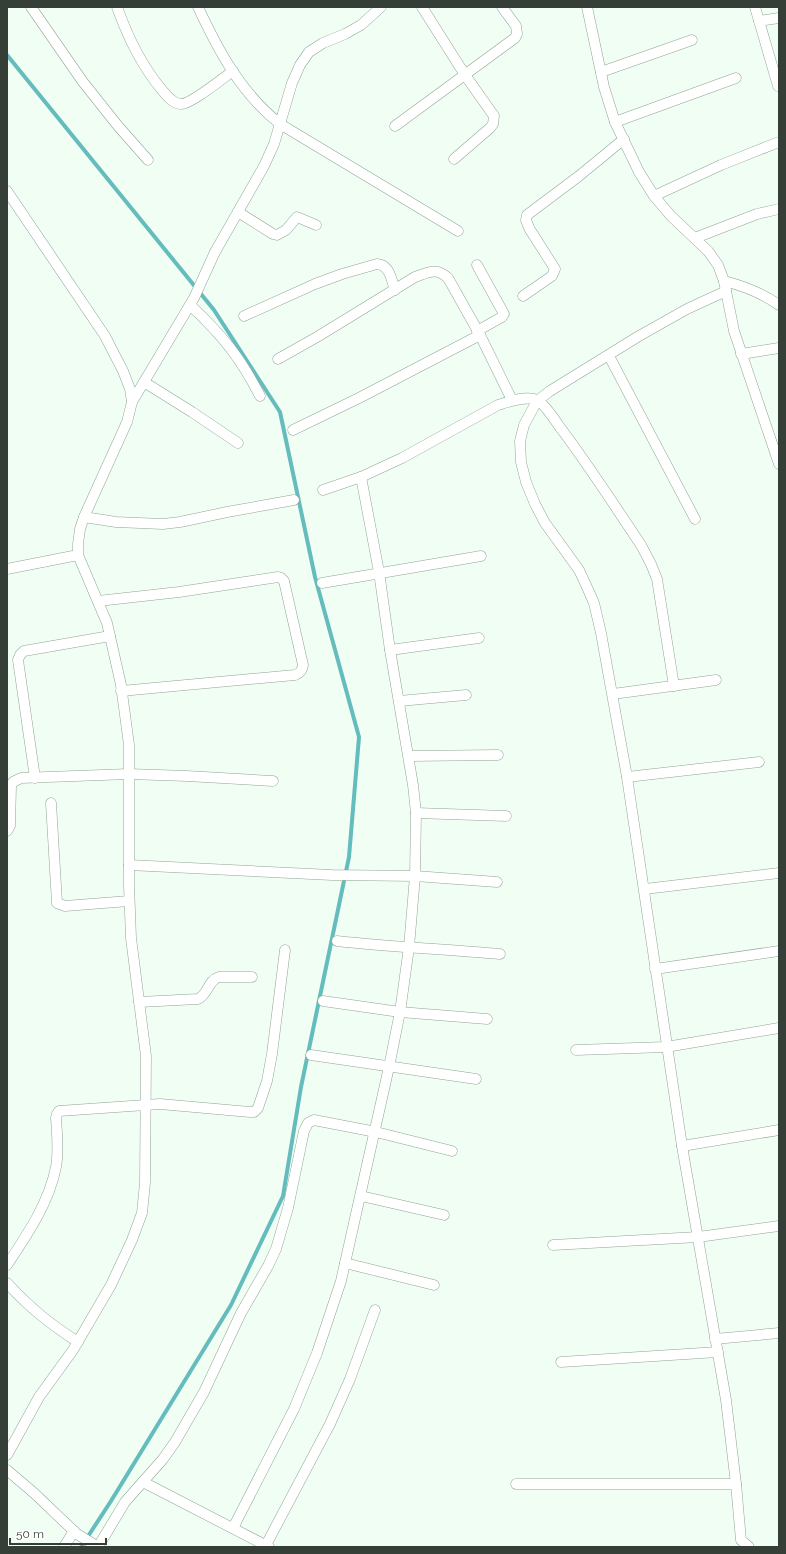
<svg xmlns="http://www.w3.org/2000/svg" width="786" height="1554" viewBox="0 0 786 1554" font-family="Raleway,sans-serif">
<rect width="100%" height="100%" fill="#f1fef4"/>
<g fill="none" stroke-linecap="round" stroke-linejoin="round">
<polyline stroke="#65bcbd" stroke-width="4" points="7,55 214,310 280,412 315,577 359,737 349,857 301,1087 283,1196 231,1305 111,1501 81,1547"/>
<g stroke="#90a495" stroke-width="11">
<g id="street">
<polyline points="31,7 83,82 118,126 148,160"/>
<path d="M117,7C128,38 141,65 162,90C167,96 173,104 181,104C191,104 223,78 233,71"/>
<path d="M198,7C219,52 241,93 280,124L458,231"/>
<polyline points="422,7 465,75 494,116 493,124 490,128 454,159"/>
<polyline points="587,7 604,87 615,122 639,172 654,196 671,216 708,251 718,265 724,281 734,331 779,464"/>
<polyline points="755,7 778,86"/>
<polyline points="759,21 779,18"/>
<polyline points="601,72 692,40"/>
<polyline points="615,122 736,78"/>
<polyline points="395,126 515,38 517,34 516,26 502,7"/>
<polyline points="7,191 105,336 123,371 130,389 132,402 127,422 84,517 80,529 78,544 78,555 107,623 121,685 129,745 129,885 131,938 146,1056 145,1183 142,1213 132,1240 111,1285 73,1350 39,1397 7,1455"/>
<polyline points="654,196 721,165 779,142"/>
<polyline points="238,212 273,234 277,235 286,230 297,217 316,225"/>
<polyline points="695,238 757,214 779,209"/>
<path d="M724,281C744,286 762,293 779,305"/>
<polyline points="726,291 687,309 639,336 550,391 537,401 524,425 520,441 521,462 526,482 535,504 545,523 579,570 586,585 594,603 601,633 627,777 682,1146 726,1400 736,1484 741,1540 749,1547"/>
<polyline points="523,296 552,276 555,269 529,228 526,220 527,215 579,176 624,139"/>
<path d="M190,305C222,335 240,357 260,396"/>
<path d="M244,316L315,284L342,274L377,264C390,265 391,279 395,290"/>
<polyline points="477,331 502,317 504,314 477,265"/>
<polyline points="741,354 779,348"/>
<polyline points="609,356 695,519"/>
<path d="M278,359L317,337L415,277C429,272 436,267 448,278L480,335L512,400"/>
<polyline points="144,382 192,412 238,443"/>
<polyline points="132,402 194,298 215,252 264,166 274,144 292,83 300,65 309,52 323,43 345,34 361,25 381,7"/>
<polyline points="293,430 359,398 480,335"/>
<path d="M323,490L361,477L402,458L498,405C508,402 526,395 537,400C543,403 555,420 559,426C588,464 614,505 641,545L651,564L657,579L674,686"/>
<polyline points="84,517 116,522 163,524 180,522 227,512 294,500"/>
<polyline points="7,569 78,555"/>
<polyline points="322,583 481,556"/>
<path d="M98,601L179,592L278,577L281,578L284,581L303,665C302,671 300,673 295,675L121,691"/>
<polyline points="390,650 479,638"/>
<polyline points="613,694 716,680"/>
<polyline points="399,701 466,695"/>
<polyline points="409,756 498,755"/>
<polyline points="627,777 759,762"/>
<polyline points="35,778 18,660 20,655 24,651 110,636"/>
<polyline points="51,803 57,903 65,906 129,901"/>
<polyline points="416,813 506,816"/>
<polyline points="7,831 10,826 11,786 13,782 21,778 129,774 187,776 273,781"/>
<polyline points="129,865 332,875 415,876 497,882"/>
<polyline points="645,889 779,873"/>
<path d="M337,941C391,947 445,949 500,954"/>
<polyline points="655,969 779,951"/>
<polyline points="323,1001 400,1012 487,1019"/>
<path d="M139,1002L198,999C209,994 207,981 219,977H252"/>
<polyline points="576,1050 666,1047 779,1028"/>
<polyline points="311,1055 476,1079"/>
<polyline points="682,1146 779,1130"/>
<polyline points="361,1196 444,1215"/>
<polyline points="553,1245 698,1237 779,1226"/>
<polyline points="345,1263 434,1285"/>
<path d="M7,1265C27,1235 49,1203 56,1167C59,1151 57,1134 56,1118L57,1114L59,1111L160,1104L250,1112H254L258,1108L267,1081L272,1054L285,950"/>
<path d="M7,1283C30,1308 50,1324 78,1342"/>
<polyline points="715,1339 779,1333"/>
<polyline points="561,1362 718,1352"/>
<polyline points="7,1470 34,1493 77,1534 98,1547"/>
<polyline points="143,1482 269,1547"/>
<polyline points="516,1484 736,1484"/>
<polyline points="233,1528 294,1409 317,1353 341,1281 389,1067 400,1012 409,947 415,876 416,813 413,785 390,650 379,572 361,477"/>
<polyline points="266,1545 330,1424 350,1379 375,1310"/>
<polyline points="64,1547 74,1531"/>
<polyline points="98,1547 125,1502 163,1459 175,1442 204,1392 241,1313 268,1266 276,1249 288,1208 304,1131 308,1123 314,1120 376,1132 452,1151"/>
</g>
</g>
<use href="#street" stroke="#fff" stroke-width="10"/>
</g>
<rect width="786" height="1554" fill="none" stroke="#363e38" stroke-width="16"/>
<path d="M10 1538v6h96v-6" fill="none" stroke="#363e38" stroke-width="2"/>
<text x="16" y="1538" font-size="12" fill="#363e38" stroke="#ffffff" stroke-width="3" paint-order="stroke">50 m</text>
</svg>
